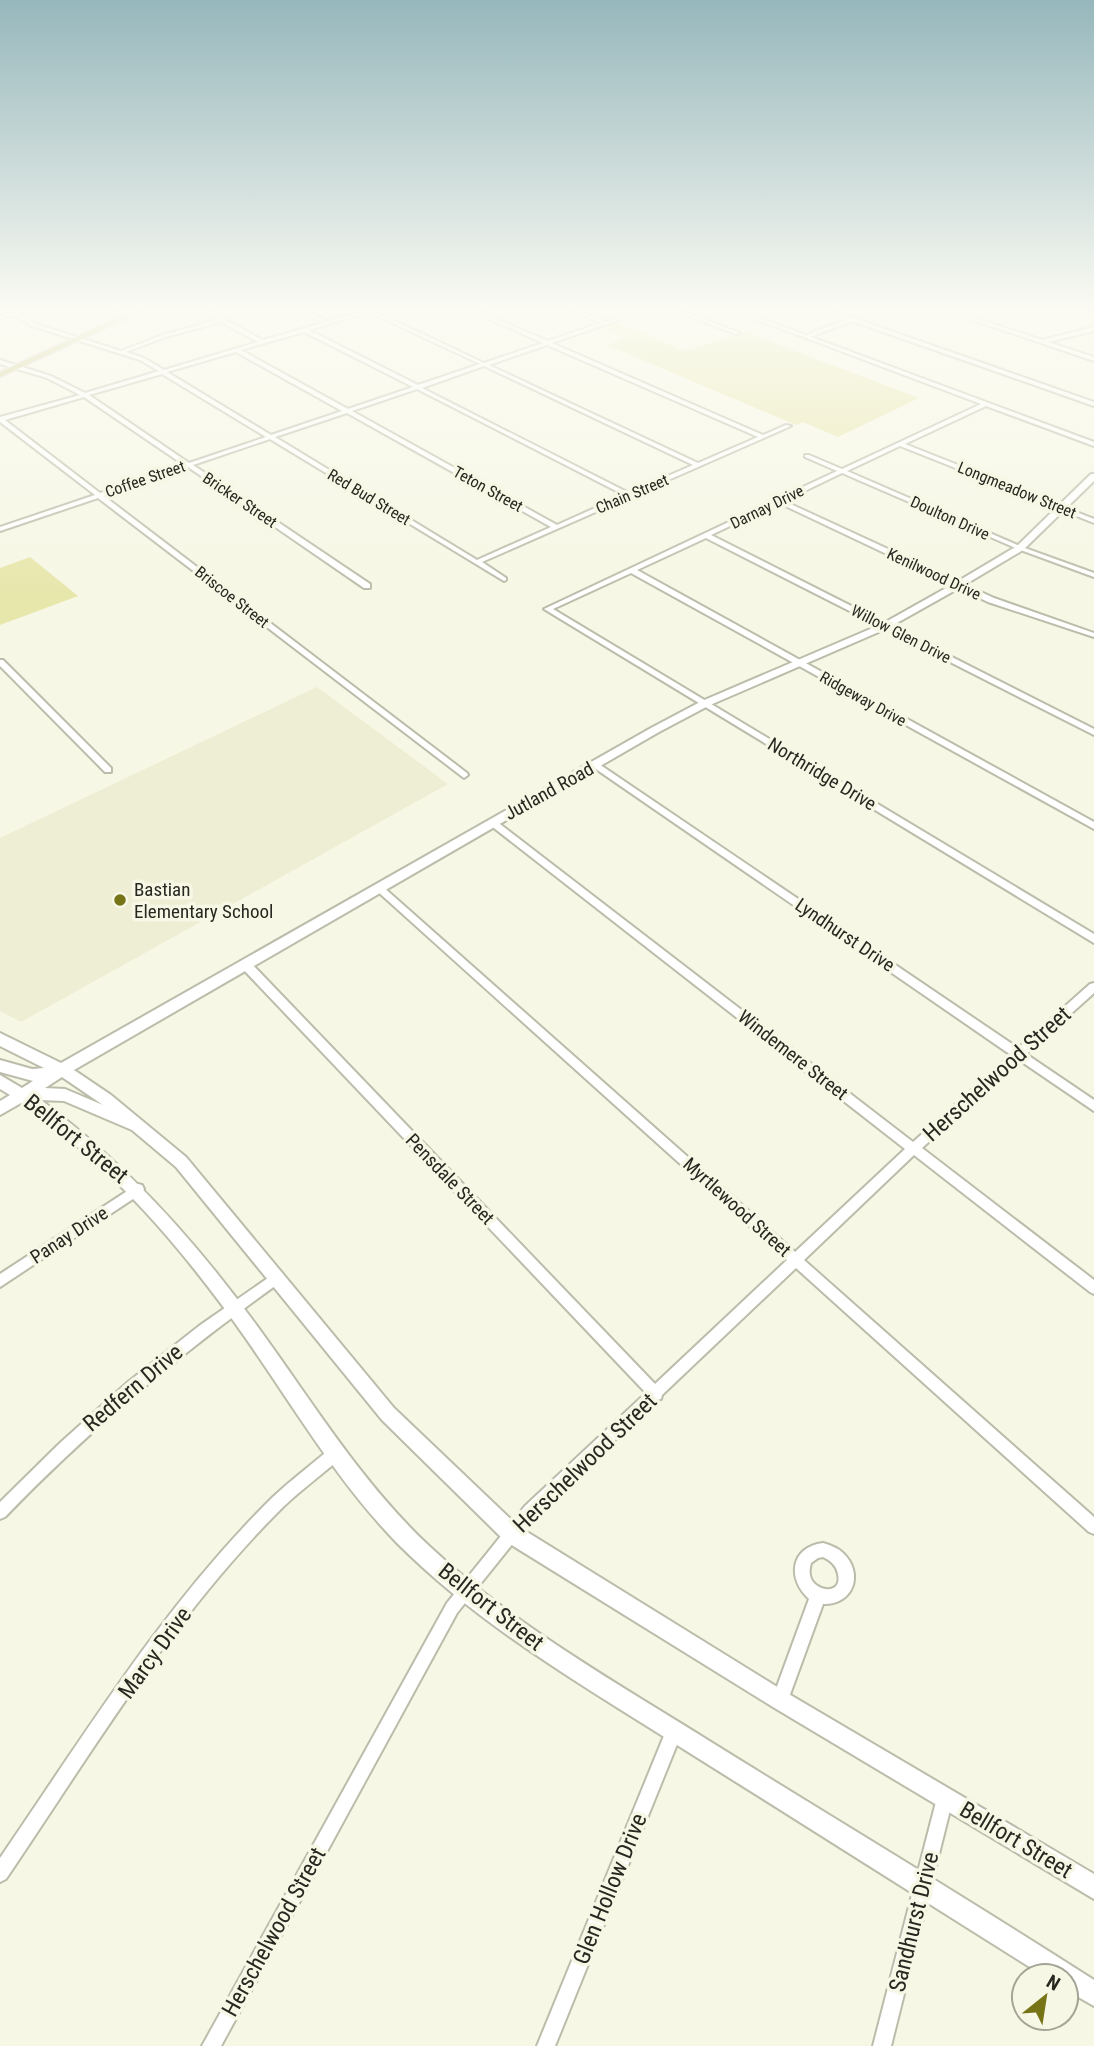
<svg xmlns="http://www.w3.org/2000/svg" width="1094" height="2046" viewBox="0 0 1094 2046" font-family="'Roboto Condensed',sans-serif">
<rect width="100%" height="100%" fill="#f7f7e5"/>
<polygon fill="#eeeed4" points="317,687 448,784 21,1022 0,1011 0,838"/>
<g fill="#e7e6ab">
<polygon points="616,323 685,351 745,332 919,398 838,437 803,422 796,425 607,345 625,338 601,328"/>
<polygon points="30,557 78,596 0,625 0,568"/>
</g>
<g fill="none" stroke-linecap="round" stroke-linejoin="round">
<g stroke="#bcbcab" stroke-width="4">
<g id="street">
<path d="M6,309H11L16,312L34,309L19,314L36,324L121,351L162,335L217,320L199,309H205L263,340L323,323L298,309H304L328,321L370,309H377L374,311L484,363L543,343L467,309H473L548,341L601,323L568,309H574L606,322L643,309H650L552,343L763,435L786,425L791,426L482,562L506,578V580L504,581L270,439L193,465L370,584V588H364L188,467L104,496L467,773L468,775L464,778L98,498L0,531V527L95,495L0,422V417L80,395L47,378L0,364V360L51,376L85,393L159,371L140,360L32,326L14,315L0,318V316L11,313ZM369,312L480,364L418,385L309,330ZM221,322L258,342L164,370L144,358L126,352L166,337ZM304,332L413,387L348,409L241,350ZM547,345L758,437L698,463L489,365ZM236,352L342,411L271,435L167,372ZM484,366L693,465L629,493L422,388ZM162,374L266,437L189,463L89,395ZM417,389L624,495L557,525L352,411ZM84,397L184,465L100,493L5,420ZM347,413L551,527L477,560L275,437Z"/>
<polygon points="115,309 123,309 136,313 134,314"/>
<polygon points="671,309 677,309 740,333 735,334"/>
<polygon points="729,309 735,309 806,335 847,319 821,309 828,309 1094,402 1094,406 852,321 811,337 1094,442 1094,446 986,406 905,444 1094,519 1094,523 900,446 847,471 1022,547 1094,573 1094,577 1018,549 842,473 784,501 994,598 1094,633 1094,637 988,602 779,503 711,535 1094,729 1094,735 706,538 637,570 1094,822 1094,829 631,573 553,609 1094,934 1094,943 544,609 837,471 805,457 805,455 809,455 842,469 981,404"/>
<path d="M941,309C950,309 960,316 969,315C978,313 984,309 992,309L972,317L1042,340L1094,327V331L1048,342L1094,357V361Z"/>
<polygon points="0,660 3,660 111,768 111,772 105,772 0,666"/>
<polygon points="596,762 1018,1048 1090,984 1094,983 1094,993 1026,1054 1094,1100 1094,1111 1019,1060 922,1148 1094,1280 1094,1294 1090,1292 914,1155 804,1260 1094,1517 1094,1534 1089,1532 796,1268 662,1395 661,1399 657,1400 535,1516 457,1613 221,2046 202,2046 447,1603 525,1506 646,1393 241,967 240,964 241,961 249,961 655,1384 787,1260 376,890 374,888 376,886 382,886 795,1252 905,1149 490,825 490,821 496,821 913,1142 1011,1055 593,767 592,765"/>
<polygon points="138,1184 142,1185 144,1189 142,1193 0,1287 0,1274"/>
<path d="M278,1271L282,1273L284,1277L282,1281C182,1352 90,1429 5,1517L0,1519V1502L60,1443L128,1382L199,1326Z"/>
<path d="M335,1447L340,1449L342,1454L340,1459C321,1475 301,1490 283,1507C173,1616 92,1752 6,1879L0,1882V1858C85,1734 165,1603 273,1497C291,1480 311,1465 330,1449Z"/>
<path d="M823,1543C830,1545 838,1548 843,1553C864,1573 854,1605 823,1604L788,1700L786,1706L780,1708L774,1706L772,1700L809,1599C787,1579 790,1547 823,1543ZM823,1557C831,1561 836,1565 838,1574C843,1597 812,1591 810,1575C809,1571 810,1567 811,1563L818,1558Z"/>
<polygon points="674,1724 680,1726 682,1732 555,2046 537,2046 668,1726"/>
<polygon points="945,1790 951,1792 953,1798 891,2046 873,2046 937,1798 939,1792"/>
</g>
</g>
<g stroke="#bcbcab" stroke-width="4">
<path id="secondary" d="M1091,474H1094V481L1023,550L961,587L888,628L710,705L659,732L74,1070L111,1095L186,1157L394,1408L519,1527L787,1693L1094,1874V1899L773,1707L505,1541L382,1420L176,1167L132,1130L64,1101L41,1100C126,1164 195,1240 257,1326C312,1401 360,1481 428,1545C510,1622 608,1678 703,1737C833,1818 965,1897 1094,1980V2006L1066,1990V1976H1044C924,1901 805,1825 685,1750C585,1687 481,1627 397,1543C338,1482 295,1409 247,1340C184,1250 112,1165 21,1103L0,1115V1101L10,1095L0,1089V1075L22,1088L33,1081L0,1072V1060L32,1069L44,1068L0,1046V1033L61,1063L651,728L702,701L882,624L955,583L1017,546ZM62,1077L103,1105L65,1089L45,1088Z"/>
</g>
<g stroke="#d8d8d7" stroke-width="3">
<polygon id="primary" points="137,309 147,309 0,377 0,372"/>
</g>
<use href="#street" fill="#fff" fill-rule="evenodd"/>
<use href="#secondary" fill="#fff" fill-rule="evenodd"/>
<use href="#primary" fill="#c4c174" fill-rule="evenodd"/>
</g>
<linearGradient id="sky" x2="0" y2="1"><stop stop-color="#96b7bc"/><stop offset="0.52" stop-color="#fbfbf3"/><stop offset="1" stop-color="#fbfbf3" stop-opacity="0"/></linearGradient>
<rect width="1094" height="595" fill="url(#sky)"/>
<circle fill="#777418" stroke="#f7f7e5" stroke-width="2.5" cx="120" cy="900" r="7"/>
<g text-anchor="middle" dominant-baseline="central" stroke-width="7" stroke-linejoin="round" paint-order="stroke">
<g font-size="16" fill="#282821" stroke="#f7f7e5">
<text transform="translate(145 479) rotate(-19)">Coffee Street</text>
<text transform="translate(488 489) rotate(29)">Teton Street</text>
<text transform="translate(1017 490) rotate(22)">Longmeadow Street</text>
<text transform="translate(632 494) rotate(-23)">Chain Street</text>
<text transform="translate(369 497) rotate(31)">Red Bud Street</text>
<text transform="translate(240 500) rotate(34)">Bricker Street</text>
<text transform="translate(767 507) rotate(-26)">Darnay Drive</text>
<text transform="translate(950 518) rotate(24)">Doulton Drive</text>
<text transform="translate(934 574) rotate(25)">Kenilwood Drive</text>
<text transform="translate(232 597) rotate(38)">Briscoe Street</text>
<text transform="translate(901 634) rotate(27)">Willow Glen Drive</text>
<text transform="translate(863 699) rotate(29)">Ridgeway Drive</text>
</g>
<g font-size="19" fill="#282821" stroke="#f7f7e5">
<text transform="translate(822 774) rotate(31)">Northridge Drive</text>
<text transform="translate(549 791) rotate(-29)">Jutland Road</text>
<text transform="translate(845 935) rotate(34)">Lyndhurst Drive</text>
<text transform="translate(793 1055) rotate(38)">Windemere Street</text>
<text transform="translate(450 1179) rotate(46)">Pensdale Street</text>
<text transform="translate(737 1207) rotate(42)">Myrtlewood Street</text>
<text transform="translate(69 1235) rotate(-33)">Panay Drive</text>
</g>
<g font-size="19" fill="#282821" stroke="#f7f7e5" text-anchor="start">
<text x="134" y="889">Bastian<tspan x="134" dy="22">Elementary School</tspan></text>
</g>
<g font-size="23" fill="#282821" stroke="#f7f7e5">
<text transform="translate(997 1074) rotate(-42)">Herschelwood Street</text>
<text transform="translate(76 1139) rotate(39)">Bellfort Street</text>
<text transform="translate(133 1388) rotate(-40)">Redfern Drive</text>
<text transform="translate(585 1463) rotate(-44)">Herschelwood Street</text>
<text transform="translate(491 1607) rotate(38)">Bellfort Street</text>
<text transform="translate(155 1653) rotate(-54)">Marcy Drive</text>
<text transform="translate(1016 1840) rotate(31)">Bellfort Street</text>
<text transform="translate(610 1889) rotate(-68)">Glen Hollow Drive</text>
<text transform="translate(914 1922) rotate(-76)">Sandhurst Drive</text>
<text transform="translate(274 1932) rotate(-61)">Herschelwood Street</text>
</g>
</g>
<g transform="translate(1045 1997) rotate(30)"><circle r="33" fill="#f7f7e5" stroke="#a4a497" stroke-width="2"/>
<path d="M0-5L12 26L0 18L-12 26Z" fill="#777418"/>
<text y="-10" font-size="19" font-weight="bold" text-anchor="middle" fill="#282821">N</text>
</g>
</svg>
